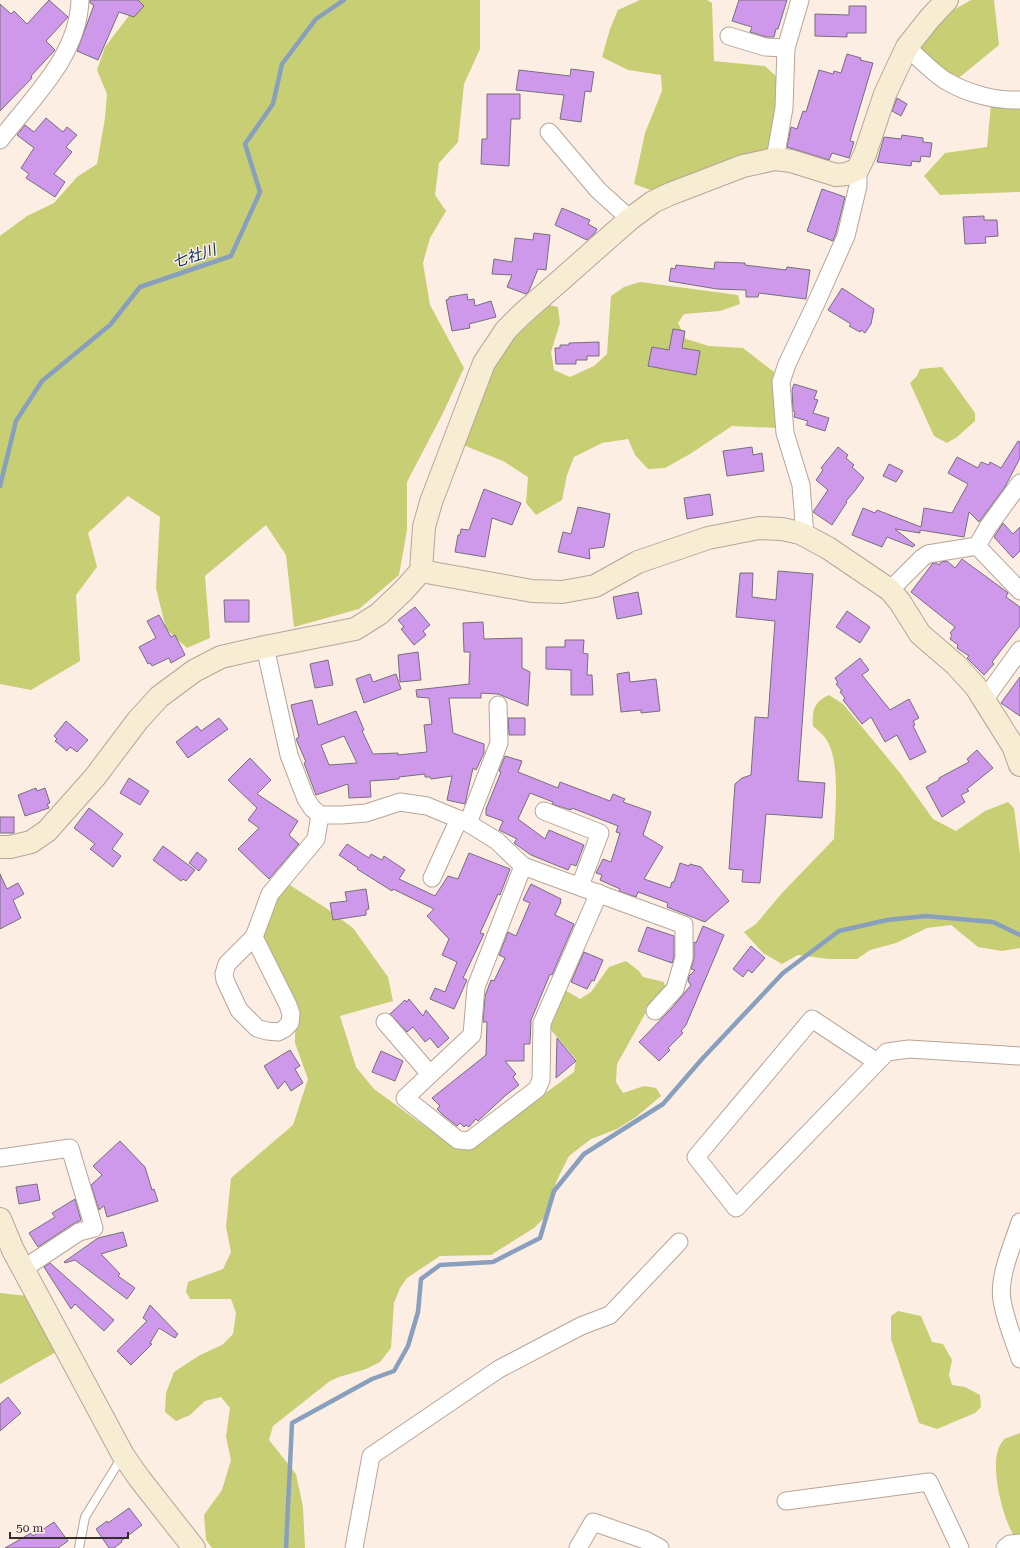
<svg xmlns="http://www.w3.org/2000/svg" width="1020" height="1548" viewBox="0 0 1020 1548" font-family="'Roboto Serif','Noto Sans JP',serif">
<rect width="100%" height="100%" fill="#fdeee4"/>
<g fill="#c7ce74">
<polygon points="137,0 480,0 480,49 464,84 458,142 439,163 435,195 446,211 430,238 423,263 430,305 464,368 443,413 407,482 407,530 399,575 359,609 294,627 286,555 266,525 205,576 210,638 187,648 166,629 156,588 160,517 128,496 88,533 97,567 76,595 80,661 31,690 0,684 0,236 27,216 54,203 77,177 97,164 105,118 107,94 97,70 105,47 128,17"/>
<polygon points="640,0 707,0 712,3 714,61 765,66 778,78 772,153 653,191 634,184 645,133 662,91 661,75 628,70 602,57 610,29 618,10"/>
<polygon points="971,0 994,0 999,45 955,81 918,50 950,12"/>
<polygon points="1020,103 1020,192 940,195 924,176 945,153 987,147 991,104"/>
<polygon points="640,282 738,295 740,304 720,311 684,314 678,323 686,339 709,346 743,348 778,375 776,428 732,426 690,454 665,468 648,469 635,455 628,439 602,443 574,457 567,475 562,500 536,515 526,503 528,477 503,461 463,445 489,373 508,344 549,305 558,307 560,323 551,352 554,370 570,377 594,366 607,354 611,296 624,287"/>
<polygon points="942,367 975,413 975,421 957,437 947,443 934,436 910,383 917,376 920,369"/>
<path d="M829,695L843,704L900,773L933,819L956,831L985,811L1008,802L1014,808L1020,855V948L1002,951L978,947L951,925L927,928L896,943L870,950L857,959H829L798,955L782,964L763,953L744,932L756,924L782,893L834,839C835,812 841,761 826,739C823,734 817,730 813,726C812,710 814,702 829,695Z"/>
<polygon points="288,884 326,908 353,928 388,977 393,1001 340,1016 356,1067 374,1089 456,1149 469,1149 574,1072 576,1059 551,1030 549,1023 565,990 580,999 591,992 609,967 626,961 639,971 643,977 664,982 666,990 645,1014 617,1064 616,1082 623,1093 644,1086 656,1088 661,1096 636,1117 617,1129 591,1139 569,1156 557,1180 544,1218 534,1228 491,1255 440,1256 407,1278 400,1288 394,1303 391,1348 380,1362 366,1369 339,1377 330,1381 273,1426 269,1440 296,1474 303,1507 305,1548 212,1548 206,1540 204,1515 222,1490 231,1460 226,1437 230,1408 221,1397 205,1401 190,1415 176,1421 165,1412 166,1393 174,1372 200,1355 222,1345 233,1334 236,1313 231,1299 190,1299 186,1292 188,1282 223,1269 231,1252 226,1227 231,1178 293,1125 308,1079 295,1043 295,1008 255,940 274,899"/>
<polygon points="0,1293 28,1296 56,1352 0,1384"/>
<polygon points="898,1311 921,1316 932,1342 943,1344 952,1360 949,1375 952,1385 965,1387 980,1395 981,1407 975,1413 937,1429 919,1423 891,1339 891,1316"/>
<path d="M1020,1433V1539H1016C1003,1521 991,1471 998,1450C999,1446 1002,1442 1004,1439Z"/>
</g>
<g fill="none" stroke-linecap="round" stroke-linejoin="round">
<g stroke="#889fbd" stroke-width="4.5">
<polyline points="0,486 16,421 42,381 110,325 140,287 231,256 260,192 245,144 273,104 282,64 316,19 344,0"/>
<polyline points="286,1548 292,1423 372,1379 394,1371 408,1346 418,1312 421,1279 440,1265 493,1262 540,1238 554,1191 584,1154 663,1104 702,1059 783,973 839,931 887,920 926,916 993,922 1020,935"/>
</g>
</g>
<g fill="#ce99ea" stroke="#786e7d" fill-rule="evenodd">
<polygon points="49,0 68,17 46,41 55,50 31,76 32,78 0,111 0,4 11,14 14,11 27,24"/>
<polygon points="90,0 138,0 144,6 134,17 119,12 98,60 77,51 94,5 90,3"/>
<polygon points="739,0 787,0 778,29 776,29 774,37 767,37 750,32 752,27 732,21"/>
<polygon points="849,6 866,6 866,33 847,33 847,37 815,36 815,14 849,15"/>
<polygon points="847,54 861,58 860,60 873,63 854,127 850,141 854,142 849,158 832,153 829,160 787,147 791,127 797,129 803,111 806,112 819,70 833,74 834,71 841,73"/>
<polygon points="571,69 594,72 591,92 585,91 581,122 560,119 564,95 516,90 519,70 570,76"/>
<polygon points="487,94 520,94 520,119 511,119 509,166 481,164 482,139 487,139"/>
<polygon points="897,98 907,104 901,116 892,111"/>
<polygon points="46,118 63,132 67,127 77,135 66,147 72,152 54,174 65,182 55,197 26,178 29,174 21,168 34,148 17,135 25,125 34,132"/>
<polygon points="902,135 923,138 923,142 932,143 930,157 921,156 920,162 912,161 911,166 877,162 884,137 901,139"/>
<polygon points="822,189 845,197 836,233 833,241 807,231"/>
<polygon points="562,208 590,220 588,224 597,229 595,233 587,240 555,225"/>
<polygon points="984,216 984,220 997,220 998,236 985,237 986,243 965,244 963,217"/>
<polygon points="534,233 550,235 546,270 538,269 529,291 526,294 507,287 512,275 492,274 494,259 512,262 515,238 533,240"/>
<polygon points="715,262 745,263 745,265 786,270 787,267 810,270 806,299 759,293 758,297 746,297 746,290 717,289 669,281 671,268 675,269 676,265 714,269"/>
<polygon points="842,288 874,309 871,324 865,333 861,330 860,332 849,326 851,324 828,310"/>
<polygon points="467,294 468,300 474,299 475,306 491,301 496,317 469,324 470,328 452,331 446,300 449,299 449,297"/>
<polygon points="673,329 685,331 682,348 700,351 696,375 648,366 652,347 669,350"/>
<polygon points="599,342 599,356 587,356 587,360 576,360 576,364 556,364 555,348 560,348 560,345 569,345 569,343"/>
<polygon points="794,384 817,391 814,399 818,400 813,413 829,418 825,431 806,425 808,421 794,417 795,412 793,411 792,390"/>
<polygon points="1018,441 1020,442 1020,458 1005,487 979,522 969,512 964,537 920,530 920,533 895,529 915,545 913,547 887,537 882,547 852,535 863,508 875,513 877,510 921,527 924,508 952,513 968,484 948,473 957,457 978,468 981,462 989,465 990,462 1001,468"/>
<polygon points="752,447 753,455 762,453 764,471 727,476 723,451"/>
<polygon points="838,447 848,455 846,458 854,465 852,467 864,478 854,492 846,501 847,502 832,525 813,512 828,490 816,480 823,470 821,468"/>
<polygon points="889,464 903,471 896,482 883,476"/>
<polygon points="484,489 521,503 512,525 492,518 485,557 455,552 458,535 460,535 461,529 469,530"/>
<polygon points="710,494 713,515 687,519 684,498"/>
<polygon points="578,507 610,514 604,547 589,549 590,559 558,552 563,532 571,534"/>
<polygon points="1003,523 1013,534 1020,527 1020,551 1013,558 994,537"/>
<polygon points="962,559 1007,592 1008,593 1006,597 1020,607 1020,626 992,662 994,664 984,675 967,658 969,656 957,648 958,645 950,639 952,635 950,633 955,627 911,592 933,563 937,563 939,565 941,562 947,561 955,568"/>
<polygon points="778,571 813,574 798,781 825,783 822,818 766,814 760,883 742,882 743,870 729,869 735,784 742,778 751,775 755,717 768,718 775,621 736,617 740,573 753,573 752,597 776,600"/>
<polygon points="638,592 642,614 617,619 613,597"/>
<polygon points="224,600 249,600 249,622 225,622"/>
<polygon points="415,607 430,625 423,631 426,635 414,645 401,629 404,627 398,620"/>
<polygon points="847,611 870,627 860,643 836,627"/>
<polygon points="159,615 171,637 175,635 185,655 171,663 169,658 152,666 150,663 148,664 139,647 156,638 147,621"/>
<path d="M483,622L484,639L522,638V668L530,672L528,706L498,694L481,693V698H449L453,733L484,744V753L476,770L473,768L465,804L447,800L452,776L431,779L430,777H425V774L399,777V779L370,781L371,797L349,798L348,784L316,795L304,763L306,762L296,739L299,737L291,705L312,700L318,725L356,711L364,730L362,731L373,754L398,753V755L427,752L424,725L432,724L429,698L417,697L416,690L469,684L470,652H464L463,623ZM344,736L357,763L329,765L321,745Z"/>
<polygon points="565,640 584,640 583,653 588,654 587,675 592,675 593,695 571,695 571,670 546,669 546,647 565,647"/>
<polygon points="418,652 421,680 400,682 398,655"/>
<polygon points="860,658 869,670 862,675 890,710 909,699 919,718 913,721 915,725 913,726 926,752 910,760 897,735 885,742 871,717 862,724 843,700 845,698 840,692 842,691 836,684 838,683 835,678"/>
<polygon points="328,660 333,685 315,688 310,664"/>
<polygon points="629,672 630,682 656,679 660,711 641,713 641,710 621,712 617,674"/>
<polygon points="370,674 373,682 396,674 401,689 364,703 356,679"/>
<polygon points="1020,677 1020,716 1001,703"/>
<polygon points="219,718 228,729 188,758 176,742 197,726 201,731"/>
<polygon points="508,718 525,718 525,735 509,735"/>
<polygon points="66,721 88,740 77,752 70,747 67,751 55,741 57,739 54,736"/>
<polygon points="977,750 993,768 967,789 969,791 961,795 965,802 942,817 926,787 939,780 939,778 969,762 967,759"/>
<polygon points="505,756 522,761 518,772 558,788 560,782 610,801 613,794 625,799 623,802 651,812 643,835 663,847 644,879 670,888 672,882 674,882 680,863 689,866 690,864 701,867 729,901 705,922 667,907 668,903 638,892 636,897 619,891 620,889 600,880 602,875 596,873 603,859 611,862 620,833 616,832 618,826 572,808 571,810 558,806 552,804 553,802 530,793 518,819 545,839 549,830 584,845 576,866 571,864 568,870 531,855 514,843 517,839 499,830 503,821 486,815 486,809 501,772 499,771"/>
<polygon points="250,758 271,780 257,794 298,821 289,835 299,844 269,879 238,849 259,828 248,820 257,808 228,780"/>
<polygon points="129,778 149,791 140,805 120,793"/>
<polygon points="36,788 37,791 45,788 50,803 47,804 49,808 25,816 18,795"/>
<polygon points="89,808 123,834 112,849 121,856 113,867 90,849 95,844 74,828"/>
<rect x="0" y="817" width="14" height="16"/>
<polygon points="347,844 369,858 371,854 382,860 384,856 405,870 399,879 435,896 448,876 458,879 469,853 510,869 500,895 498,894 480,933 484,934 463,978 467,980 454,1009 430,999 435,988 445,992 457,962 442,955 449,939 427,916 434,909 393,889 392,891 357,869 358,868 339,855"/>
<polygon points="163,846 195,870 186,881 183,879 181,881 153,860"/>
<polygon points="197,852 207,860 199,871 189,863"/>
<polygon points="0,874 7,889 18,883 24,894 13,900 21,918 0,929"/>
<polygon points="531,884 561,899 560,902 561,902 555,915 574,924 552,975 550,974 548,979 531,1020 530,1044 524,1044 524,1061 505,1061 516,1074 513,1077 519,1085 506,1095 478,1121 476,1119 469,1127 466,1125 464,1127 460,1123 457,1126 443,1115 437,1109 440,1106 432,1098 486,1055 487,1022 483,1022 485,996 491,980 494,981 505,958 499,955 508,932 516,936 530,903 523,900"/>
<polygon points="366,889 369,909 366,910 366,915 333,920 330,903 347,901 345,892"/>
<polygon points="703,926 724,935 686,1025 681,1031 683,1033 668,1048 670,1050 659,1061 639,1042 672,1008 691,985 688,981 689,976 695,970 691,969 694,958 694,942 696,943"/>
<polygon points="647,927 674,936 674,957 672,963 638,951"/>
<polygon points="751,946 765,958 752,973 748,970 743,977 733,969"/>
<polygon points="584,952 603,960 594,981 592,980 587,989 571,982"/>
<polygon points="409,999 423,1016 426,1010 449,1038 438,1048 430,1038 425,1042 413,1027 407,1032 390,1014 405,1000 407,1002"/>
<polygon points="557,1038 576,1061 556,1078"/>
<polygon points="290,1050 300,1066 295,1069 303,1083 291,1091 285,1081 278,1089 264,1066"/>
<polygon points="381,1051 403,1061 395,1081 372,1072"/>
<polygon points="120,1141 145,1167 152,1190 154,1189 158,1201 107,1217 104,1206 99,1210 91,1185 102,1175 93,1166"/>
<polygon points="37,1184 40,1200 19,1204 16,1187"/>
<polygon points="75,1199 81,1220 73,1224 38,1247 29,1233 55,1217 52,1213"/>
<polygon points="123,1232 127,1246 101,1254 120,1274 118,1276 135,1288 127,1299 75,1260 65,1263 64,1262 98,1238"/>
<polygon points="50,1263 114,1320 104,1331 75,1304 71,1309 44,1267"/>
<polygon points="150,1305 178,1334 175,1338 159,1328 150,1343 152,1344 131,1365 117,1351 147,1321 143,1318"/>
<polygon points="8,1397 21,1413 0,1431 0,1404"/>
<polygon points="129,1508 142,1525 121,1541 122,1542 114,1548 109,1548 96,1529 107,1521 108,1523"/>
<polygon points="54,1522 68,1541 58,1548 5,1548 31,1533 33,1536"/>
</g>
<g fill="none" stroke-linecap="round" stroke-linejoin="round">
<g stroke="#b6a599" stroke-width="10">
<polyline id="lane" points="79,1548 85,1517 122,1457"/>
</g>
<g stroke="#b6a599" stroke-width="19">
<g id="street">
<polyline points="729,36 765,47 786,48"/>
<path d="M907,47C918,57 935,75 948,82C969,94 996,101 1020,100"/>
<polyline points="549,132 598,190 630,219"/>
<path d="M0,140C32,98 78,57 80,0"/>
<polyline points="775,159 784,108 786,48 800,0"/>
<polyline points="805,535 801,485 785,433 781,382 787,364 817,301 846,236 858,186 858,169"/>
<polyline points="977,546 1020,591"/>
<polyline points="890,590 922,558 928,554 977,546 988,527 1020,483"/>
<polyline points="265,647 289,755 306,799 312,808 320,815 342,815 366,813 400,802 427,806 468,823 497,841 523,866 684,925 684,958 675,989 655,1011"/>
<polyline points="984,700 1020,650"/>
<polyline points="544,811 600,833 580,886"/>
<polyline points="468,823 499,743 498,705"/>
<polyline points="523,866 476,987 472,1035 405,1098 458,1140 469,1141 537,1089 541,1080 542,1023 599,893"/>
<polyline points="432,878 459,819"/>
<polyline points="254,937 288,1005 291,1014 290,1023 284,1029 278,1032 267,1031 257,1028 239,1010 225,980 224,974 227,964 254,937 270,894 316,839 320,815"/>
<polyline points="385,1022 430,1074"/>
<polyline points="877,1062 812,1019 696,1157 736,1208 887,1052 909,1049 1020,1056"/>
<polyline points="0,1158 70,1148 94,1228 79,1232 23,1269"/>
<path d="M1020,1222C1013,1244 998,1277 1002,1300C1005,1320 1014,1340 1020,1359"/>
<polyline points="786,1501 929,1482 960,1548"/>
<polyline points="354,1548 371,1456 499,1369 581,1326 610,1315 679,1242"/>
<polyline points="578,1548 593,1522 645,1540 660,1548"/>
<polyline points="1005,1548 1010,1544 1020,1543"/>
</g>
</g>
<g stroke="#b6a599" stroke-width="24">
<g id="secondary">
<polyline points="421,571 532,591 562,592 595,586 638,562 708,538 759,528 782,529 800,533 828,548 890,590 900,602 920,634 956,665 976,687 1013,746 1020,765"/>
<polyline points="0,847 10,847 31,842 47,831 95,777 138,720 159,697 194,671 221,657 265,647 355,629 379,614 404,590 421,571 424,527 431,502 484,363 506,330 521,315 630,219 653,202 670,194 743,166 775,159 791,161 836,175 847,174 858,169 865,154 885,94 907,47 930,18 947,0"/>
<polyline points="0,1219 13,1250 123,1455 139,1478 194,1548"/>
</g>
</g>
<use href="#lane" stroke="#fff" stroke-width="8"/>
<use href="#street" stroke="#fff" stroke-width="17"/>
<use href="#secondary" stroke="#f6edd2" stroke-width="22"/>
</g>
<g text-anchor="middle" dominant-baseline="central" stroke-width="3" stroke-linejoin="round" paint-order="stroke">
<g font-size="15" font-style="italic" fill="#032e5c" stroke="#fdeee4">
<text transform="translate(194 256) rotate(-18)">七社川</text>
</g>
</g>
<path d="M10 1532v6h118v-6" fill="none" stroke="#352e29" stroke-width="2"/>
<text x="16" y="1532" font-size="12" fill="#352e29" stroke="#fdeee4" stroke-width="3" paint-order="stroke">50 m</text>
</svg>
